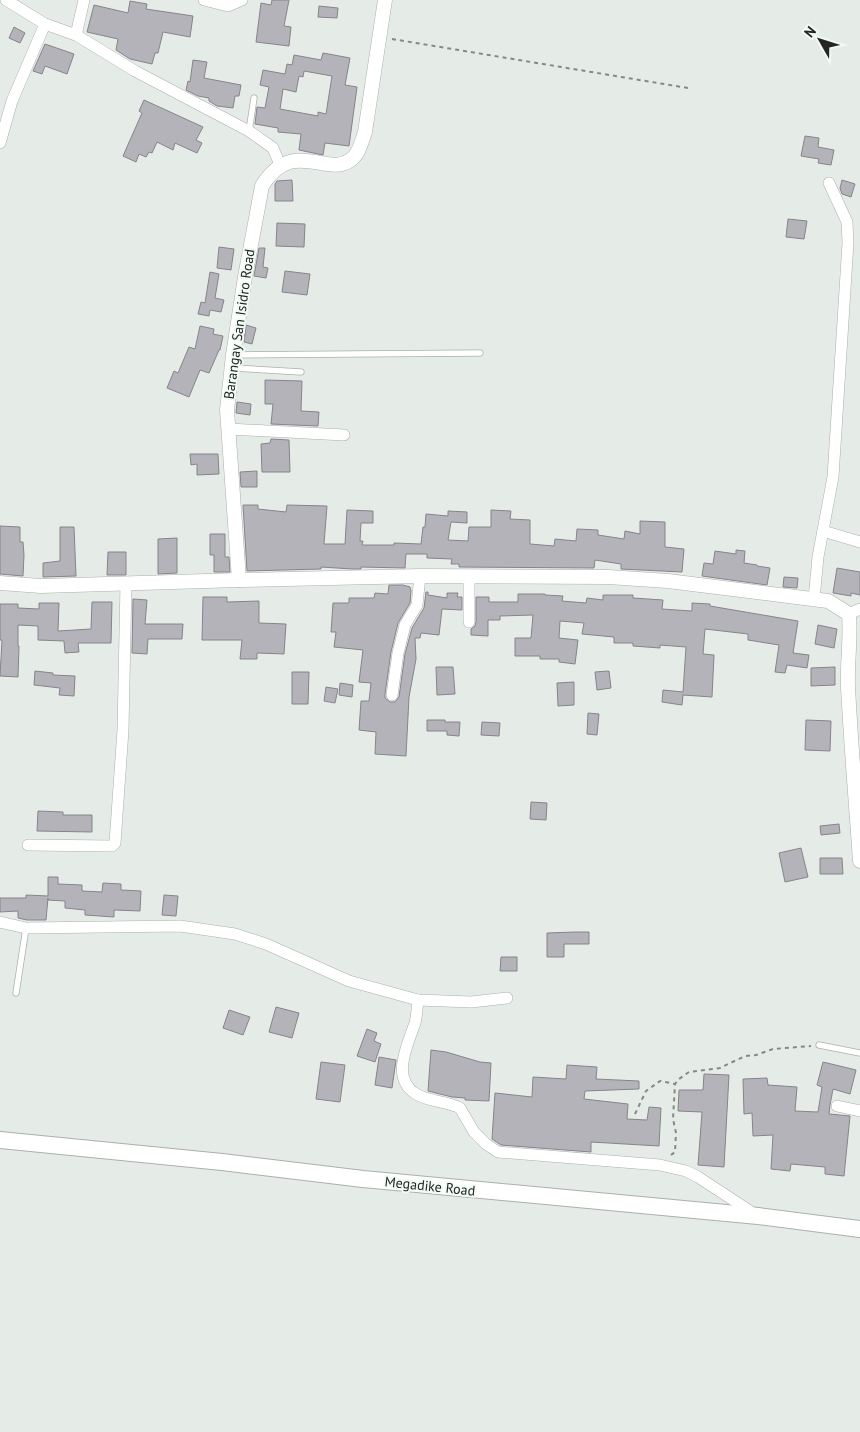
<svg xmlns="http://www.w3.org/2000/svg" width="860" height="1432" viewBox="0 0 860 1432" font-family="'PT Sans',sans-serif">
<rect width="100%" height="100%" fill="#e5ece8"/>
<g fill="#b5b3ba" stroke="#86848a" fill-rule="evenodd">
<polygon points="272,0 289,0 284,26 291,27 289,46 256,42 261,3 271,5"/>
<polygon points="130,1 147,4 146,9 193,16 190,37 163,32 158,53 155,53 152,64 130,59 116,50 118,39 87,32 94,5 128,13"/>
<polygon points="319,6 338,8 337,18 318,17"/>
<polygon points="14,27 25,33 20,43 9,38"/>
<polygon points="45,44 74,54 67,74 45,66 42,74 33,71"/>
<path d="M323,53L350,58L345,85L357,87L349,146L325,143L323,155L299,150L301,134L278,132V128L255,124L257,107L265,108L269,87L260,85L263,70L285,74L287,64L292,65L294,55L321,60ZM304,71L332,76L326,114L318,112V116L280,109L283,89L296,92L299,76L303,77Z"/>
<polygon points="193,60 207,62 204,78 241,85 239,96 235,96 233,108 217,106 209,101 209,98 198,96 186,90 188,81 190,82"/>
<polygon points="144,100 203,127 196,140 202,143 197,153 175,143 173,150 157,142 152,153 149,152 146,157 139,154 136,162 123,156 142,113 139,111"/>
<polygon points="805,136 819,138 818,147 834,150 831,165 818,163 819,159 801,156"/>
<polygon points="292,180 293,201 275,201 275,184 277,181"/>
<polygon points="842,180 855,184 851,197 842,194 840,188"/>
<polygon points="788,219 807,221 804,239 786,237"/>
<polygon points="277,223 305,224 304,247 276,246"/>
<polygon points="219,247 234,249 231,270 217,268"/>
<polygon points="259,248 265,248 263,267 268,268 266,278 254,276"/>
<polygon points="285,271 310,274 307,295 282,292"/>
<polygon points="210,272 219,274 215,298 224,300 221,312 210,310 209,316 198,314 201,302 205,303"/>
<polygon points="246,325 256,328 252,344 244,342"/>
<polygon points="200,326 214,329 213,334 223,336 220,350 219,350 209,373 200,370 189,397 167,388 174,371 178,373 189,347 195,349"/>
<polygon points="265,380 302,381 301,411 319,412 318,426 271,424 273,404 265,404"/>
<polygon points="237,402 251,404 250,415 236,413"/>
<polygon points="271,439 289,440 290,472 262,472 261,444 270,443"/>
<polygon points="190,454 218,454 219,474 197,475 197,464 191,465"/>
<polygon points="257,471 257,487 241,487 240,472"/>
<polygon points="243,505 258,505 258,509 286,512 287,505 327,506 324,544 345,544 347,510 373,511 373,523 361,523 360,541 363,541 362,545 394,545 394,543 421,544 423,527 425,527 426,514 448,516 448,511 467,512 467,523 451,522 448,540 468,541 469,527 491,527 491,510 511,511 510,519 530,520 530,544 554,546 555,539 576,541 577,529 598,530 598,535 624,539 625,531 640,534 640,521 665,522 665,547 684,549 682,572 621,569 621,564 595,560 594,568 459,567 459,564 451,564 452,559 427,558 427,554 406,554 405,568 361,567 361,569 352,569 321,567 321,569 247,571"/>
<polygon points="0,526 20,527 20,542 23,542 24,555 23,576 0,574"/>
<polygon points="60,527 74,527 76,576 43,577 43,563 60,561"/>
<polygon points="210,534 225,534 225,557 229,557 230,572 214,572 214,555 210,555"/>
<polygon points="177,538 177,573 158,574 158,539"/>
<polygon points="736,550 745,551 744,563 757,565 757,566 770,568 767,585 702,576 704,563 713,564 715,551 736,554"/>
<polygon points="108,552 126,552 126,575 107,575"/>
<polygon points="837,568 860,572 860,595 851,593 851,596 833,593"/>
<polygon points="784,577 798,578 797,588 783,587"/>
<polygon points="389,585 403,585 410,587 411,591 410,603 398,623 391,652 385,694 385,698 390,702 395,702 399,697 405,654 412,628 424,608 426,592 428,592 428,595 447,598 447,593 458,593 457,597 462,597 462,610 442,609 439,635 421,633 420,638 415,638 416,659 409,697 406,756 375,754 376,732 359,730 361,701 369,701 371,683 359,682 363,650 334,647 336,632 331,632 333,603 349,603 349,598 374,598 375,593 388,594"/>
<polygon points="518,594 545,594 545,595 563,596 562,601 586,603 587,598 603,600 603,595 633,595 633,598 663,600 662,609 692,611 692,603 710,604 710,606 798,621 793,653 809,655 807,668 787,665 785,673 775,672 779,645 748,640 748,634 705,629 703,654 714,655 712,697 683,695 682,705 662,702 663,690 683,692 686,647 660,645 660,648 633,646 633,643 614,643 614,637 582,634 584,623 560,621 559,638 578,640 575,664 559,662 559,659 540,659 540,656 515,656 515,638 531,638 533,615 500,616 500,620 488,620 488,636 471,635 471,629 475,626 476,622 476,597 489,597 489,602 518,602"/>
<polygon points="203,597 227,597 227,602 259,601 259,623 286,624 284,654 257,653 257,659 240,659 242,640 202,640"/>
<polygon points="133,599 147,600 145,624 183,624 182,639 148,639 147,654 132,653"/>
<polygon points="92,602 112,602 111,643 78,643 79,652 65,653 64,641 38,640 38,626 18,625 18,646 19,646 18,677 0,676 2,640 0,640 0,604 18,604 18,608 39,609 39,603 59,603 58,631 91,629"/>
<polygon points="818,625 837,629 834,648 815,644"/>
<polygon points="436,667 453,667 455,694 437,695"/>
<polygon points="835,667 835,685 811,686 811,668"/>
<polygon points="35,671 53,673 53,675 75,676 74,696 59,695 60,688 34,685"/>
<polygon points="609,671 611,688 597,690 595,672"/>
<polygon points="292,672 309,672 308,704 292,704"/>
<polygon points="574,682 574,705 558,706 557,683"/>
<polygon points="340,683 353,685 352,697 339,695"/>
<polygon points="326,687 338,689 335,703 324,701"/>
<polygon points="588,713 599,714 597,735 587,734"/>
<polygon points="427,720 445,720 445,722 460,722 459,736 447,735 447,731 427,731"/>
<polygon points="806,720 831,721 830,751 805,750"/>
<polygon points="482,722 500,723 499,736 481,735"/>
<polygon points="531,802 547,803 546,820 530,819"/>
<polygon points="38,811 63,812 63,815 92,815 92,832 37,831"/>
<polygon points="839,824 840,833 821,835 820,826"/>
<polygon points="801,848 808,877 785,882 779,853"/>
<polygon points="820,858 842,858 843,874 820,874"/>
<polygon points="48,877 58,877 58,884 82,885 82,891 102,892 103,883 121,884 121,890 141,891 140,911 114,910 114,917 85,915 85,910 65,908 65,901 48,900 48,898 46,920 27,920 18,918 18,911 0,912 0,898 26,898 26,895 48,896"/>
<polygon points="164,895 178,896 176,916 162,915"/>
<polygon points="575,932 589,932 589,944 564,944 564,957 547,957 547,933"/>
<polygon points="501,957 517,957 517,971 500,971"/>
<polygon points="276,1007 299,1013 292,1038 269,1032"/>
<polygon points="229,1010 250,1017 243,1035 223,1028"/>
<polygon points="367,1029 377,1033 374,1041 381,1044 375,1062 357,1056"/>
<polygon points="431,1050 446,1052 480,1062 491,1063 489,1101 465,1100 465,1098 452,1097 428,1091"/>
<polygon points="379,1057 396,1060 392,1088 375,1085"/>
<polygon points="321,1062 345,1065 340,1102 316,1099"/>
<polygon points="823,1062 856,1070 850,1094 833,1089 830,1105 829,1114 850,1116 844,1176 825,1174 825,1167 791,1164 790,1171 771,1169 773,1135 753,1136 752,1113 744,1114 743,1079 767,1078 768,1085 797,1087 795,1111 818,1112 822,1087 817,1085"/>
<polygon points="567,1065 597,1067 596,1079 639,1081 639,1089 585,1091 584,1099 628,1104 627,1119 647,1120 649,1107 661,1108 659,1146 591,1142 591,1152 501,1145 492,1139 495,1093 532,1097 533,1077 566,1079"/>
<polygon points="704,1074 729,1075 724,1167 698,1165 702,1112 678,1111 679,1090 703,1090"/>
</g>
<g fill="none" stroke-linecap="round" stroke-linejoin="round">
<g stroke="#aab0ac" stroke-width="7">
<g id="service">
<polyline points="249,131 254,98"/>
<polyline points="233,355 480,353"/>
<polyline points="233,368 301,372"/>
<polyline points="16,993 26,928"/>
<polyline points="819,1045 860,1053"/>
</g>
</g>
<g stroke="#aab0ac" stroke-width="12">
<g id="minor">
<polyline points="6,0 45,24 76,35 135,71 249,131 273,148 280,165"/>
<polyline points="204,0 228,6 242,0"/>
<polyline points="76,35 84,0"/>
<polyline points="0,143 12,101 45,24"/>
<polyline points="229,429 344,435"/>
<polyline points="823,531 860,542"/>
<polyline points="469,578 469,622"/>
<polyline points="814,599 818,557 833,477 848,243 847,222 829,183"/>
<polyline points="849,614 860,609"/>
<polyline points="392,695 398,653 405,625 417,605 420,576"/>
<polyline points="28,845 112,846 115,843 123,730 126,583"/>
<polyline points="0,922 26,928 180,926 235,934 266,944 349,981 418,1000 471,1002 507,998"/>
<path d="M418,1000C417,1007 417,1016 415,1023C408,1044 390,1078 416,1094C429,1102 446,1101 460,1108L474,1132L486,1144L498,1152L660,1165L686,1171L698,1177L756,1215"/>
<polyline points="837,1106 860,1111"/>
</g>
</g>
<g stroke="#aab0ac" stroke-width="15">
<g id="tertiary">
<path d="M239,580L420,576L608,577L668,581L828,601L849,614C851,639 847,663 848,687C851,745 856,803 860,861"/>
<path d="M0,583L41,586L239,580L227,410L233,355L245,277L262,186C294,134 329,182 354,157C360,151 362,140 365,132L385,0"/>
</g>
</g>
<g stroke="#aab0ac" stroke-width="18">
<polyline id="secondary" points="0,1140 222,1162 363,1179 758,1216 860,1229"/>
</g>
<g stroke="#848986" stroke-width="2" stroke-dasharray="4 4" stroke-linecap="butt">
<polyline points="392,39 688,88"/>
<polyline points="635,1114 646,1091 660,1081 675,1084"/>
<polyline points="671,1155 675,1152 676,1133 673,1119 675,1084 679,1079 689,1072 720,1068 745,1056 756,1055 773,1049 811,1046"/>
</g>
<use href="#service" stroke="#fff" stroke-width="5.5"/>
<use href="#minor" stroke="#fff" stroke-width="11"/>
<use href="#tertiary" stroke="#fff" stroke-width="14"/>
<use href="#secondary" stroke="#fff" stroke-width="16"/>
</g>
<g text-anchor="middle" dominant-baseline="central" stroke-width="4" stroke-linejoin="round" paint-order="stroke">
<g font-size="14" fill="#232624" stroke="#f2faf5">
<text transform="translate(239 324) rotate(-82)">Barangay San Isidro Road</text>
<text transform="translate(430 1186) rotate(6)">Megadike Road</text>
</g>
</g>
<g transform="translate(820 40) rotate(309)" stroke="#f2faf5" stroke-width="4" paint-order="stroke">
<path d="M0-4L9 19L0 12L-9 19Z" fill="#232624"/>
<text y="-8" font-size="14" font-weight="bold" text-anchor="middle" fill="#232624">N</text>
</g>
</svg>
